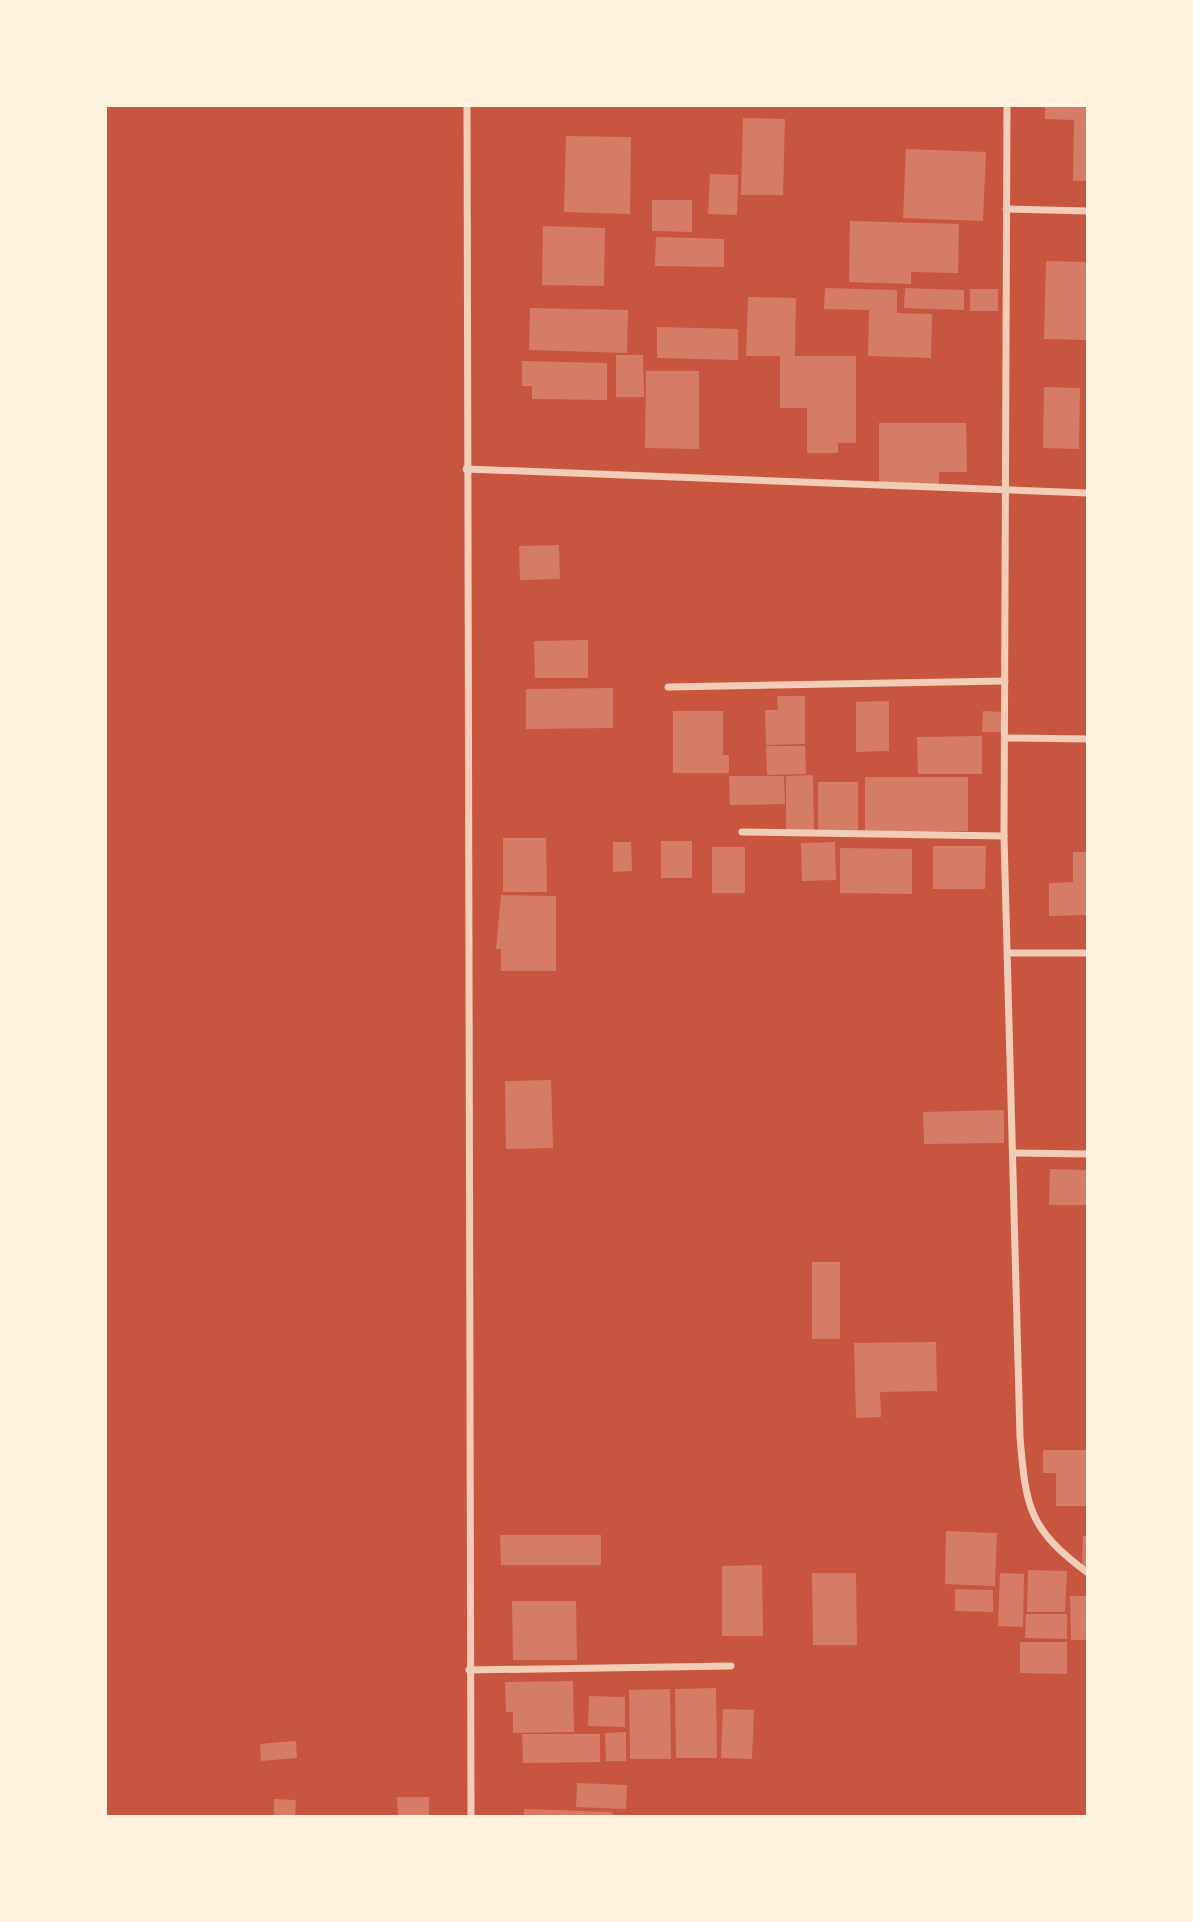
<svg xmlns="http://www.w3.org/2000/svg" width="1193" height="1922" viewBox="0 0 1193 1922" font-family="Barlow,sans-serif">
<rect width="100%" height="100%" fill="#c8553d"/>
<g fill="#d67c66">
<polygon points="1045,105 1088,105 1088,181 1073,181 1074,120 1045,119"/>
<polygon points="743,118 785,119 783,195 741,195"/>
<polygon points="566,136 631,137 630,214 564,212"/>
<polygon points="906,149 986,152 983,221 903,218"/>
<polygon points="710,174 738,175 737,215 708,214"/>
<polygon points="652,200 692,200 692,232 652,231"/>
<polygon points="850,221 959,224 958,273 911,272 911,284 849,282"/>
<polygon points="543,226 605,228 604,286 542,285"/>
<polygon points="656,237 724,239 724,267 655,266"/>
<polygon points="1046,261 1088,262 1088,340 1044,339"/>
<polygon points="825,288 897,290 897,313 932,314 931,358 868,356 869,310 824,309"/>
<polygon points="905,288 964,290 964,310 904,308"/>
<rect x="970" y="289" width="28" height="22"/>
<polygon points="748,297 796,298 795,356 856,356 856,443 838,443 838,453 807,453 807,408 780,408 780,356 746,356"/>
<polygon points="530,308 628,310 627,353 529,350"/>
<polygon points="657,327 738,329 738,360 657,358"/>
<polygon points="616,355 643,355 644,397 616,397"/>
<polygon points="522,361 607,363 607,400 532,399 532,386 522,386"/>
<polygon points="646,371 699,371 699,449 645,448"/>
<polygon points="1044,387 1080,388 1079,449 1043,448"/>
<polygon points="879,423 966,423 967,472 939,472 939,484 879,484"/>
<polygon points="559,545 560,579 520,580 519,546"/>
<polygon points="588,640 588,678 535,678 534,641"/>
<polygon points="613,688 613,728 526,729 526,689"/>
<polygon points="777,696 805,696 805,744 766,745 765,710 778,710"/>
<polygon points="889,701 889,751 856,752 856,702"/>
<polygon points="673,711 723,711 723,755 729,755 729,773 673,773"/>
<polygon points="983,711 1003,712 1002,732 982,732"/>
<polygon points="982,736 982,774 918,774 917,737"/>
<polygon points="766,746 805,746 806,774 767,775"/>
<polygon points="813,775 814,830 786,830 786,776"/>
<polygon points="729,776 784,776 785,804 730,805"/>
<rect x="865" y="777" width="103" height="54"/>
<rect x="818" y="782" width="40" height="48"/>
<polygon points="503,838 546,838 547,892 503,892"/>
<rect x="661" y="841" width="31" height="37"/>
<polygon points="613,842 631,842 632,871 613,872"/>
<polygon points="835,842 836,880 802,881 801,843"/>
<polygon points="933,846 986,846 985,889 933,889"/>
<rect x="712" y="847" width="33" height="46"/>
<polygon points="840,848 912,849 912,894 840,893"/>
<polygon points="1073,852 1088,852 1088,915 1049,916 1049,883 1073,882"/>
<polygon points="501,895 556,896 556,971 501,971 501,949 496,949"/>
<polygon points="551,1080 553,1148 506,1149 505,1081"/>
<polygon points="1004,1110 1004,1143 924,1144 923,1112"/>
<polygon points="1050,1169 1088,1170 1088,1205 1049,1205"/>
<rect x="812" y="1262" width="28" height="77"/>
<polygon points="936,1342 937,1391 880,1392 881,1417 856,1418 854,1343"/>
<polygon points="1043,1450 1088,1450 1088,1506 1056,1506 1056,1473 1043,1473"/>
<polygon points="946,1531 997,1533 995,1586 945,1584"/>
<polygon points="500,1535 601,1535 601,1565 501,1565"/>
<polygon points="1083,1536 1088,1536 1088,1568 1082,1568"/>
<polygon points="762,1565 763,1636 722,1636 722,1566"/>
<polygon points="1028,1570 1067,1571 1065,1612 1027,1612"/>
<polygon points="812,1573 856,1573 857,1645 813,1645"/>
<polygon points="1000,1573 1024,1574 1023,1627 998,1626"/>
<polygon points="955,1589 993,1590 993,1612 955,1611"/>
<polygon points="1070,1596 1088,1596 1088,1640 1071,1640"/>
<polygon points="512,1601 576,1601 577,1660 513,1660"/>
<polygon points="1026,1614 1067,1614 1067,1639 1025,1638"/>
<polygon points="1020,1642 1067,1642 1067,1674 1020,1673"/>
<polygon points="573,1681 574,1732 513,1733 513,1712 506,1712 505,1682"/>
<polygon points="716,1688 717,1758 676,1758 675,1689"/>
<polygon points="670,1689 671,1759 630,1759 629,1690"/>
<polygon points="589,1696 625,1697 625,1727 588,1726"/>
<polygon points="723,1709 754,1710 752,1759 721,1758"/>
<polygon points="626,1732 626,1761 606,1761 605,1733"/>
<polygon points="522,1734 600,1734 600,1762 523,1763"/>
<polygon points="296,1741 297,1758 261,1761 260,1744"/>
<polygon points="577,1783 627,1785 626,1809 576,1807"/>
<polygon points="397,1797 429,1797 429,1817 398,1817"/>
<polygon points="274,1799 296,1800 295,1817 274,1817"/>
<polygon points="524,1809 613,1812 612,1817 524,1817"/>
</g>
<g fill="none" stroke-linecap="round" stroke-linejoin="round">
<g stroke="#f1ccb7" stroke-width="7">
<polyline points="467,105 471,1817"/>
<path d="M1007,105L1004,836L1020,1437C1026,1509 1029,1529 1088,1573"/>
<polyline points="1006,209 1088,211"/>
<polyline points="466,469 1088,493"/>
<polyline points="668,687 1005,681"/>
<polyline points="1006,738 1088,739"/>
<polyline points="742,832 1004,836"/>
<polyline points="1010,953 1088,953"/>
<polyline points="1014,1153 1088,1154"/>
<polyline points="469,1670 731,1666"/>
</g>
</g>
<rect width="1193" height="1922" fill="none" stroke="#fff3e0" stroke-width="214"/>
</svg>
